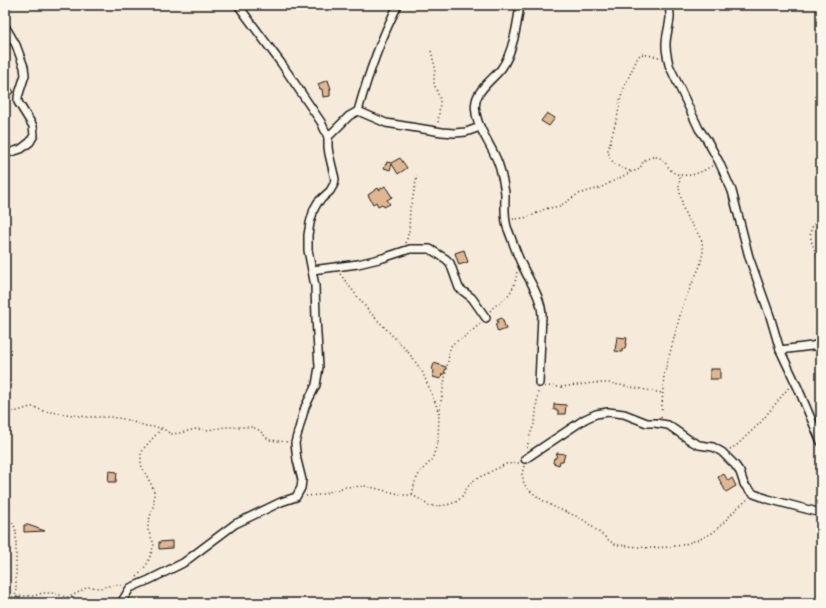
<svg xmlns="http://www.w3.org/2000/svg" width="826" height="608" viewBox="0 0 826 608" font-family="Caveat,sans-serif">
<rect width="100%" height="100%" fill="#f6eada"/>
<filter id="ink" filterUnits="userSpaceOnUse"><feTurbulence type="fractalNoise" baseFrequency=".025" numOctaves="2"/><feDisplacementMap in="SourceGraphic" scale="8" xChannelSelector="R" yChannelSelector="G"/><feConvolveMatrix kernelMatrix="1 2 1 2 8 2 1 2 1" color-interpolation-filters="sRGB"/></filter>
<g filter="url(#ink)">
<g fill="#e1b791" stroke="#1c1c1c">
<polygon points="5,78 14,92 5,99"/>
<polygon points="328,80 331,89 330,89 330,96 323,97 322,89 320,89 318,84"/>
<polygon points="547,113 555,118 549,126 541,121"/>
<polygon points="400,158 407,168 398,174 392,164 390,170 384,168 387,162 391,163"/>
<polygon points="385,186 392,197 387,200 390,204 384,207 382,204 378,206 376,202 373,204 368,195 378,188 379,190"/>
<polygon points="464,250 468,262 459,265 455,253"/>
<polygon points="502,318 506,329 498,332 495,324 498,323 497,320"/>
<polygon points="617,337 627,338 625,349 622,349 622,352 615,351"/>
<polygon points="434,363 446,367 444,374 442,374 441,379 433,377 434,371 432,370"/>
<rect x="710" y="369" width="10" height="10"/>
<polygon points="554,404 566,405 565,414 558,414 558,410 554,410"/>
<polygon points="557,453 565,454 563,461 560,461 559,465 553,463 554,458 556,458"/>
<polygon points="109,471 117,472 116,482 108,482"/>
<polygon points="724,474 728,481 732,478 736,486 726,492 718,477"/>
<polygon points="24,525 28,525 45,531 24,532"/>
<polygon points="172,541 172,548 159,549 159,542"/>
</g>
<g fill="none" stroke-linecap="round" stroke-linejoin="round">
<g stroke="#1c1c1c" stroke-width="10">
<g id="minor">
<path d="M520,5C517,25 513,53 501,69C494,78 478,89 476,101C471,124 495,147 500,169C502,176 504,185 505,193C505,205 504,216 507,227C512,239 516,253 522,265C530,282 541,297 542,315L539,383"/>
<path d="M668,5C674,18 665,33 666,46C666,53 668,59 669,65L699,129L707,140L719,162L732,191L749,257L770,316L780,350L798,388L821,442"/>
<polyline points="5,26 16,45 24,67 25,75 18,97 18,102 33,126 34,135 30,142 21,149 5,154"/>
<path d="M358,111C368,75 381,38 398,5"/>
<polyline points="328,137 349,116 358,111 386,123 442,132 454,133 466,132 480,127"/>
<polyline points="312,270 358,264 383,258 410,249 430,249 446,259 450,263 459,288 472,298 486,318"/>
<polyline points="780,350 812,346 821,344"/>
<polyline points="525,459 585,419 596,414 608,412 624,414 647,423 655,423 668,425 691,441 699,445 713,447 722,452 735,465 740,472 744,484 747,488 754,494 768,499 821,513"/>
<polyline points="121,603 130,588 149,580 183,563 235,524 281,502 296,497 301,488 302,480 297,460 295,443 305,407 316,385 319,367 316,318 315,286 308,250 308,235 310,223 314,209 318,202 330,191 334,184 335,179 329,154 328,147 328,137 321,122 281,63 238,5"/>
</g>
</g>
<g stroke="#1c1c1c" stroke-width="1.5" stroke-dasharray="1 3" stroke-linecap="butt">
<polyline points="431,51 435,67 434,78 434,84 440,99 440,104 438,123"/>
<polyline points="5,140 12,144"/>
<path d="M630,171C619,167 610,164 608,150L618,114L620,100L625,85L638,57L641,54L659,57"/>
<path d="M821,218C807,228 809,236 815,251C817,256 819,261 821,266"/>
<path d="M513,219L524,218L531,216L545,209L549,208L560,206L578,194L600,188L631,172L638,170L642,165L643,161C666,148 664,170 677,174C691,178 701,172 712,166"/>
<polyline points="406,243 409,231 410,207 412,202 417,176"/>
<polyline points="340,274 368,310 408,352 422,371 437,407 439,415 438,441 432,460 420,472 415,482 412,495"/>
<path d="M490,311C494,306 498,304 503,300C512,293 516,283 517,271"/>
<polyline points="545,386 560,387 594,383 609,383 662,393"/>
<polyline points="439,413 450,349 452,344 466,336 481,323"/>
<polyline points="5,414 9,412 18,411 30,407 34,407 43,411 88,417 110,417 124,419 146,426 162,428 171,434 180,433 196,429 208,430 225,427 252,427 259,430 269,440 289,442"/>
<polyline points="661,418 664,375 682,308 690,288 700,266 703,253 702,241 697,232 686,216 683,208 679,187 680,174"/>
<polyline points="527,448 530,435 535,422 538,390"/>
<polyline points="730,449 737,445 760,423 790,386"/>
<polyline points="524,466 522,474 524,484 529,490 542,500 552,506 578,517 585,521 611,542 617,545 650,548 670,547 682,545 700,539 714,532 726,520 736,509 748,499"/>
<path d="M306,496L319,495L345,487L366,486L403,495H412L421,500L429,506C440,506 456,506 462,496C466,490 469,483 476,479L506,464L519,463"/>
<path d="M5,513C13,524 17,526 16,540V588L15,596"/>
<polyline points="137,577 147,564 151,554 154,544 148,530 148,524 154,503 154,490 141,465 141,454 144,448 162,428"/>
<polyline points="5,600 12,597 19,596 34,596 42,593 54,593 66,597 70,597 86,588 90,587 100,588 112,585 124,585"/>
</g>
<use href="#minor" stroke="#fbf7ec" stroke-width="7"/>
</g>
</g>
<rect width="826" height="608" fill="none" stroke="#fbf7ec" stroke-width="20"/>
<rect x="10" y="10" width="806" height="588" fill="none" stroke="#1c1c1c" stroke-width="1.5" filter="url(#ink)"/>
</svg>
